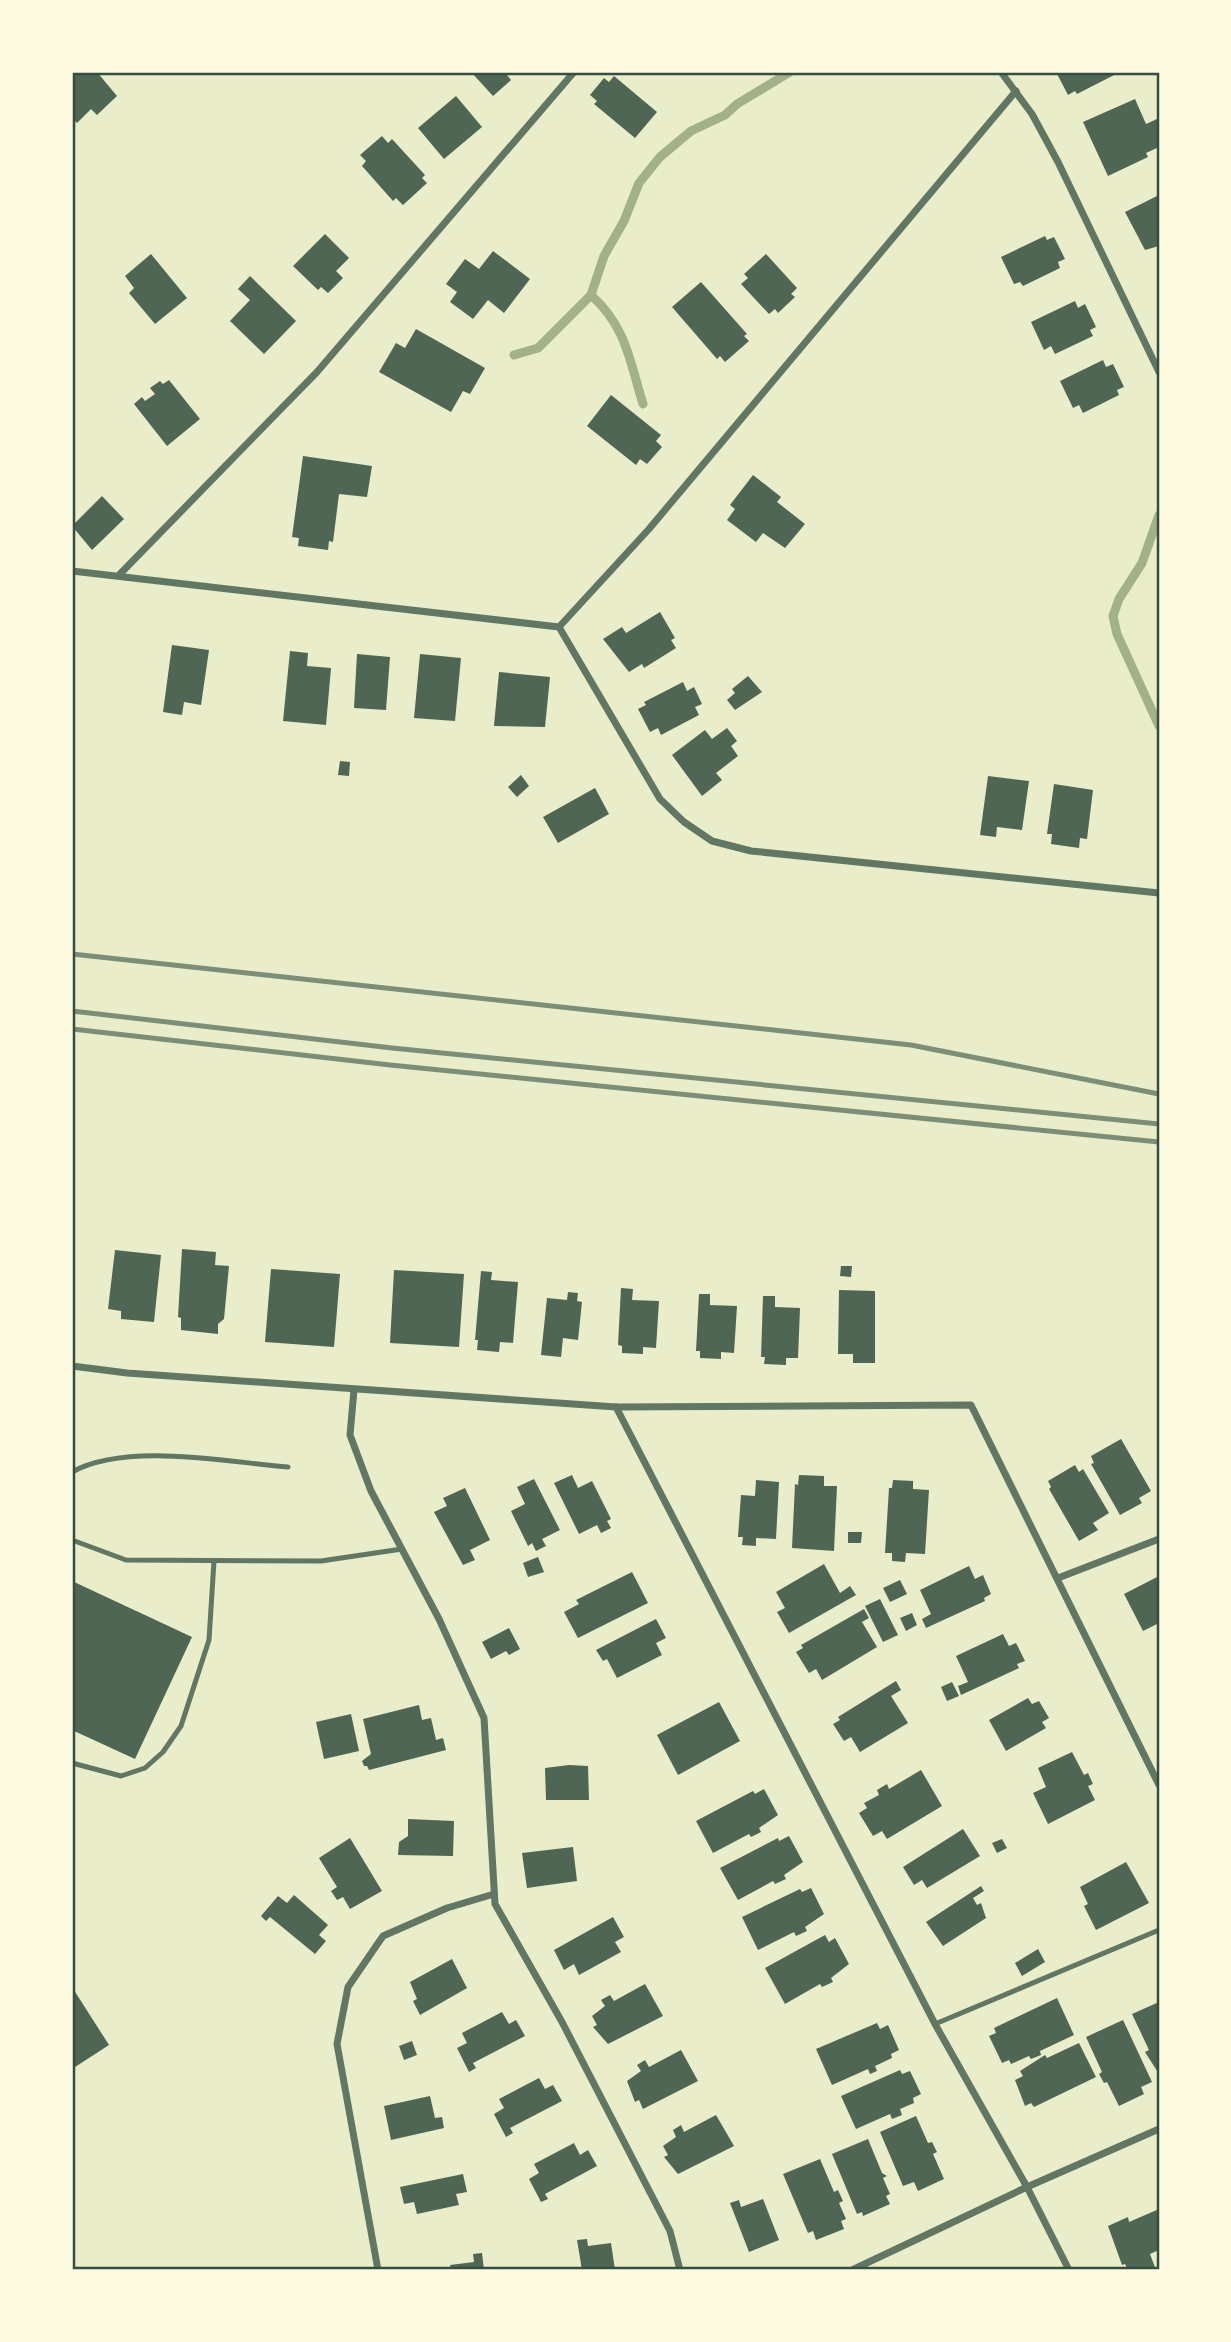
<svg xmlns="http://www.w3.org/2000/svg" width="1231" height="2342" viewBox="0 0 1231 2342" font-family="Bitter,serif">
<rect width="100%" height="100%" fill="#e9edc9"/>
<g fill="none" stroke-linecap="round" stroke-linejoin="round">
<g stroke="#a3b18a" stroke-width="9">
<path d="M591,295C626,326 630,362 643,404"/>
<polyline points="514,355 538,348 591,295 604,256 624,221 639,183 660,157 691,131 725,115 737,104 790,72"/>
<polyline points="1159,515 1142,563 1119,599 1113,616 1117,634 1159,726"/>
</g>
</g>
<g fill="#4f6655">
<polygon points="72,72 97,72 117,96 97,115 91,109 77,123 72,118"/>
<polygon points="471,72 511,72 507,75 511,80 493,96"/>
<polygon points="1056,72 1120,72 1077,94 1075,91 1068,95"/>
<polygon points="614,76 657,112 635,138 594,104 597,101 590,95 604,78 609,82"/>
<polygon points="456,96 482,127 444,159 418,128"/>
<polygon points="1135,99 1146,124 1159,118 1159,147 1146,153 1148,157 1108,176 1083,122"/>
<polygon points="382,136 388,143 392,139 425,175 422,178 427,183 403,205 396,198 393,201 362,166 366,161 360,155"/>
<polygon points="1159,195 1159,246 1145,250 1125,212"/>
<polygon points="325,234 349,258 336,271 343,278 328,293 321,287 318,290 293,266"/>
<polygon points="1045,236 1047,240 1054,237 1065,259 1058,262 1060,268 1023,286 1020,282 1014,284 1001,257"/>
<polygon points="493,251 530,279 504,313 488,300 473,319 450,302 457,292 446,284 465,259 479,269"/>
<polygon points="151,254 187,298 155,324 129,293 134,288 125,276"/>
<polygon points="766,254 797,288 791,294 795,297 778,313 775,309 769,314 741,284 748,278 744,274"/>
<polygon points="250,276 296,321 264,354 230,321 250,300 238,289"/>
<polygon points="701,282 747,334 744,336 749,341 725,362 720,356 717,359 672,307"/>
<polygon points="1075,301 1078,308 1085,304 1096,327 1090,330 1093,336 1055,354 1051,346 1044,350 1031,322"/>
<polygon points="416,329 485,368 470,394 463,391 451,412 379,372 396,343 405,348"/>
<polygon points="1103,360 1106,367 1113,364 1124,387 1117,390 1119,395 1083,413 1079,405 1073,408 1060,381"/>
<polygon points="169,380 200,419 167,446 134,404 142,397 145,401 155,394 150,388 160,381 163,384"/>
<polygon points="611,395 661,435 656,441 662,447 647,464 640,459 636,465 587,426"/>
<polygon points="303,456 372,466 367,497 339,494 333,542 329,541 328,550 298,546 299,538 292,537"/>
<polygon points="753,475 781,497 777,502 805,524 785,548 763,533 756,542 727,520 735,509 730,505"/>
<polygon points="102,496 124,519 92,550 72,526"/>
<polygon points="660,612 675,638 671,640 676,648 644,668 642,664 629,672 603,639 622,627 626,633"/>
<polygon points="172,645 209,650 201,705 184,702 182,715 163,712"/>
<polygon points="290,651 308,653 307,666 331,668 326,725 283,721"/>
<polygon points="357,654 390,657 386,710 354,708"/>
<polygon points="420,654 461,658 455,721 414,718"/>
<polygon points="499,672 550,677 545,727 494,726"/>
<polygon points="748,676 762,692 735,710 727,700 735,693 732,689"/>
<polygon points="683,682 687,691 694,687 702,704 695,707 699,715 661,735 658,728 650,732 638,709 646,705 644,702"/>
<polygon points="727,728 737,741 731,746 738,756 716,773 722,780 702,796 672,755 705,730 712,739"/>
<polygon points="340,761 350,762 349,776 338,775"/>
<polygon points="521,775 529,786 517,797 508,787"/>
<polygon points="988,776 1029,781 1022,830 997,827 996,837 980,835"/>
<polygon points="1054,784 1093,790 1087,839 1080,838 1079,848 1051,844 1052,834 1047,834"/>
<polygon points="595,788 609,814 558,843 543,817"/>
<polygon points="182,1249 216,1252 215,1265 229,1266 224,1319 218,1324 218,1334 181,1330 181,1318 178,1317"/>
<polygon points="115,1250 161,1255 154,1322 121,1319 121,1311 108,1309"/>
<polygon points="841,1266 852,1266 851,1277 840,1276"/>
<polygon points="271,1269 340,1274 334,1347 265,1342"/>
<polygon points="394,1270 464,1274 459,1347 390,1343"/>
<polygon points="481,1271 492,1272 491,1280 518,1282 513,1343 500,1342 499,1352 477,1350 478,1340 475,1340"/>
<polygon points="621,1288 633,1289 632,1300 659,1301 656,1348 643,1347 643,1354 622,1353 622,1346 618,1345"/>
<polygon points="839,1290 875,1291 875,1363 853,1363 853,1354 838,1354"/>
<polygon points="568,1292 578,1293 577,1301 582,1302 578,1340 563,1338 561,1357 541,1355 547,1298 567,1300"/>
<polygon points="699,1294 710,1294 710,1305 737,1306 734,1353 721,1352 721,1359 700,1358 700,1351 696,1351"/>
<polygon points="763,1296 775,1296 775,1307 800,1308 798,1358 786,1358 786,1365 764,1364 765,1357 761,1357"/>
<polygon points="1121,1439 1151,1491 1139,1498 1142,1503 1120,1515 1091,1464 1094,1463 1091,1456"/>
<polygon points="1075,1465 1079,1472 1083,1469 1109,1513 1093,1523 1098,1530 1079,1541 1049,1489 1051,1487 1048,1481"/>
<polygon points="572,1475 578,1488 592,1481 611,1519 607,1521 611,1528 601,1533 597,1525 579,1534 554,1483"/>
<polygon points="799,1475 824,1476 824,1486 837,1486 834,1551 792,1548 795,1484 798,1485"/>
<polygon points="534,1479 560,1530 542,1539 546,1546 536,1551 532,1543 528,1546 511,1511 525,1504 517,1487"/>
<polygon points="756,1480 779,1482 776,1539 756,1538 756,1546 742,1545 743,1537 738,1537 741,1495 755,1496"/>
<polygon points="893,1480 913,1481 913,1489 929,1490 925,1554 906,1553 905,1562 892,1561 892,1553 885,1553 889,1488 892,1488"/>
<polygon points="465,1488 490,1540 470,1550 475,1560 463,1565 434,1512 447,1506 443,1498"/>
<polygon points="848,1532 862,1532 861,1543 848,1543"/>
<polygon points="538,1557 544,1572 528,1577 523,1563"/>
<polygon points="824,1564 840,1593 850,1586 856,1595 789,1633 777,1612 785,1608 776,1592"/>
<polygon points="969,1566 975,1579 983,1575 991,1594 984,1598 985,1601 926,1628 922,1619 931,1614 920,1590"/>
<polygon points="632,1572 648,1603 578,1638 564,1612 579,1604 576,1600"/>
<polygon points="1159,1576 1159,1623 1143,1631 1124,1594"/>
<polygon points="900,1580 907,1594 890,1602 883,1588"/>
<polygon points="72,1581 192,1637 135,1759 72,1730"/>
<polygon points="880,1599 898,1635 883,1642 865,1606"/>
<polygon points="864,1609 869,1618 862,1622 877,1647 822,1680 816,1669 809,1673 796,1652 803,1648 801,1645"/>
<polygon points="912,1613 917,1625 906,1631 900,1618"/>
<polygon points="656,1619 666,1638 656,1643 662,1655 617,1678 607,1659 603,1661 596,1650"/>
<polygon points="509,1628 520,1649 509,1655 506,1651 491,1659 482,1642"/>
<polygon points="1003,1634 1009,1646 1016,1643 1025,1661 1017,1664 1019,1668 961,1695 958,1686 968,1682 956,1656"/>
<polygon points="896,1681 901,1690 891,1696 908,1723 860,1752 851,1737 844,1741 833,1724 840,1720 838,1717"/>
<polygon points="952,1682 959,1696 947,1701 941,1687"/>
<polygon points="1028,1698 1032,1704 1039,1701 1049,1718 1042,1722 1046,1728 1006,1751 989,1720"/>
<polygon points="719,1702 740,1741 678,1775 657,1735"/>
<polygon points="419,1705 422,1720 431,1718 436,1740 443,1738 446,1750 369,1770 367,1766 364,1766 362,1761 371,1754 363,1719"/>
<polygon points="351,1714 359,1751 324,1759 316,1722"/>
<polygon points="1072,1752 1084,1775 1088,1773 1093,1784 1088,1786 1095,1800 1048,1824 1033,1793 1046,1787 1038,1768"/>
<polygon points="569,1765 588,1766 589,1800 546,1800 545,1768"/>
<polygon points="921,1770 942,1806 887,1839 882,1831 873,1836 859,1813 867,1808 864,1803 879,1795 877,1790 887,1784 889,1789"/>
<polygon points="764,1789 778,1815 759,1828 761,1832 751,1837 749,1834 713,1853 696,1821 753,1791 755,1794"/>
<polygon points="408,1819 454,1821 453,1856 398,1855 399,1842 408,1836"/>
<polygon points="963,1829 980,1856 927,1888 922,1880 914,1885 903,1867"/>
<polygon points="789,1836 803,1862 784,1875 786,1879 775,1884 773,1881 738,1900 720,1868 778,1838 779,1841"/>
<polygon points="350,1838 382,1891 350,1909 343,1897 337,1900 331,1891 337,1887 319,1858"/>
<polygon points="1002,1839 1007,1848 997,1853 992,1843"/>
<polygon points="573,1847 577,1881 527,1888 522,1853"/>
<polygon points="1126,1862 1149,1903 1096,1930 1084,1906 1088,1904 1080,1887"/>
<polygon points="981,1886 984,1891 973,1898 977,1905 981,1903 986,1918 943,1946 926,1922"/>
<polygon points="811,1888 824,1914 805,1927 807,1931 796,1936 794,1932 758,1950 742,1917 800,1889 802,1892"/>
<polygon points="294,1895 328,1925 319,1935 326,1941 315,1954 270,1917 266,1921 261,1916 278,1896 287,1903"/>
<polygon points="613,1917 624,1937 615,1942 621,1952 579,1975 574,1964 564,1970 554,1950"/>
<polygon points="825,1935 829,1942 835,1938 849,1964 831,1978 833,1982 822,1987 820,1984 785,2004 765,1968"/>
<polygon points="1038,1949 1045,1962 1022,1976 1015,1963"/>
<polygon points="452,1959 467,1988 420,2015 413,2001 417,1999 410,1982"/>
<polygon points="645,1984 663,2016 608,2044 593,2027 597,2025 592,2016 605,2006 601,2000 610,1995 614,2001"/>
<polygon points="72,1987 109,2045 72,2069"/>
<polygon points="1057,1998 1074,2035 1040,2051 1041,2055 1031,2059 1029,2056 1011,2064 1009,2060 1002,2063 989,2036 996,2033 994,2028"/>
<polygon points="1159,2002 1159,2074 1145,2052 1149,2050 1132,2014"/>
<polygon points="502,2012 509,2024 516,2020 525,2036 473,2063 476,2068 469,2072 457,2048 467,2043 462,2033"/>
<polygon points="1123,2020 1152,2082 1141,2087 1144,2094 1119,2106 1107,2082 1104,2083 1099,2074 1102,2072 1086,2037"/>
<polygon points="877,2023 880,2029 888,2025 899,2050 891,2054 892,2058 875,2066 877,2071 870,2074 868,2069 832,2085 816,2049"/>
<polygon points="412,2041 417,2055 404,2060 399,2046"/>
<polygon points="1079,2043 1096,2077 1034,2107 1031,2103 1025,2106 1015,2080 1023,2076 1020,2071 1045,2055 1047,2058"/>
<polygon points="681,2050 698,2081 643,2109 639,2100 635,2102 627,2081 641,2071 637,2065 645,2060 649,2067"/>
<polygon points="900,2070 902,2074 910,2071 921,2094 913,2098 914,2103 900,2109 902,2115 892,2119 890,2114 856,2129 841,2096"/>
<polygon points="539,2078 545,2089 553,2085 562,2101 510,2128 513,2133 506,2137 494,2114 504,2108 499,2099"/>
<polygon points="430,2096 435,2118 442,2117 444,2128 391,2140 384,2106"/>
<polygon points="716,2115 734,2146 678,2174 664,2157 668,2155 663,2146 676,2137 673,2130 681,2125 684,2132"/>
<polygon points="916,2116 928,2143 932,2142 937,2152 933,2154 944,2179 918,2191 914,2182 903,2186 880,2132"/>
<polygon points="868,2139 882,2173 887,2176 883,2178 890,2194 886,2196 890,2204 863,2216 862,2212 857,2214 832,2154"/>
<polygon points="574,2143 580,2155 588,2150 597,2166 545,2194 548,2199 541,2202 529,2179 539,2173 534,2164"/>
<polygon points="820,2159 834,2192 838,2190 843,2201 839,2203 846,2219 841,2221 844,2229 816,2240 813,2231 808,2233 783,2174"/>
<polygon points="463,2174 467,2192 456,2194 459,2205 417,2214 414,2202 404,2204 400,2187"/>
<polygon points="763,2199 779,2240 749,2252 730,2203 739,2200 741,2207"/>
<polygon points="1159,2209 1159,2250 1150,2254 1156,2270 1128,2270 1125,2264 1122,2265 1108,2226 1128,2217 1129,2222"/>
<polygon points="587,2239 588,2246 611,2243 615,2270 582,2270 577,2240"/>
<polygon points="482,2253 484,2270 451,2270 450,2265 474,2262 473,2254"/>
</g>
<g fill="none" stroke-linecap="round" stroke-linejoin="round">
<g stroke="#617663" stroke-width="5">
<path d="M72,1472C127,1442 226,1462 288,1467"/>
<polyline points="72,1540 126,1560 321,1561 402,1549"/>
<polyline points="72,1763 121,1776 145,1768 163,1752 181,1726 209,1640 214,1561"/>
<polyline points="935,2024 1159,1930"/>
</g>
<g stroke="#617663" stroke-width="7">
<polyline points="1001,72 1032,114 1058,162 1159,372"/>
<polyline points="72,571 559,627 660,799 684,822 712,841 751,851 1159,893"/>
<polyline points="120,574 317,372 574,72"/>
<polyline points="559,627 649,529 1016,91"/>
<polyline points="72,1366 127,1373 616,1407 971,1405 1159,1785"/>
<polyline points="354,1390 350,1435 371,1491 439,1619 484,1718 495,1904 562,2022 670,2231 680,2270"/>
<polyline points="616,1407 935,2024 1027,2187 1069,2270"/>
<polyline points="1058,1578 1159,1539"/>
<polyline points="378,2270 337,2044 348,1987 383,1936 447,1908 494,1894"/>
<polyline points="852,2270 1027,2187 1159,2129"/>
</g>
<g stroke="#7c8e77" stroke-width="5">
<polyline points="72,954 911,1045 1159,1094"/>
<polyline points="72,1011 392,1048 1159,1124"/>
<polyline points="72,1029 390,1065 1159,1142"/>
</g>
</g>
<rect width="1231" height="2342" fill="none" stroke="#fefae0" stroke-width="147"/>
<rect x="74" y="74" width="1084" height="2194" fill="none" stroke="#344e41" stroke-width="2.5"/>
</svg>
